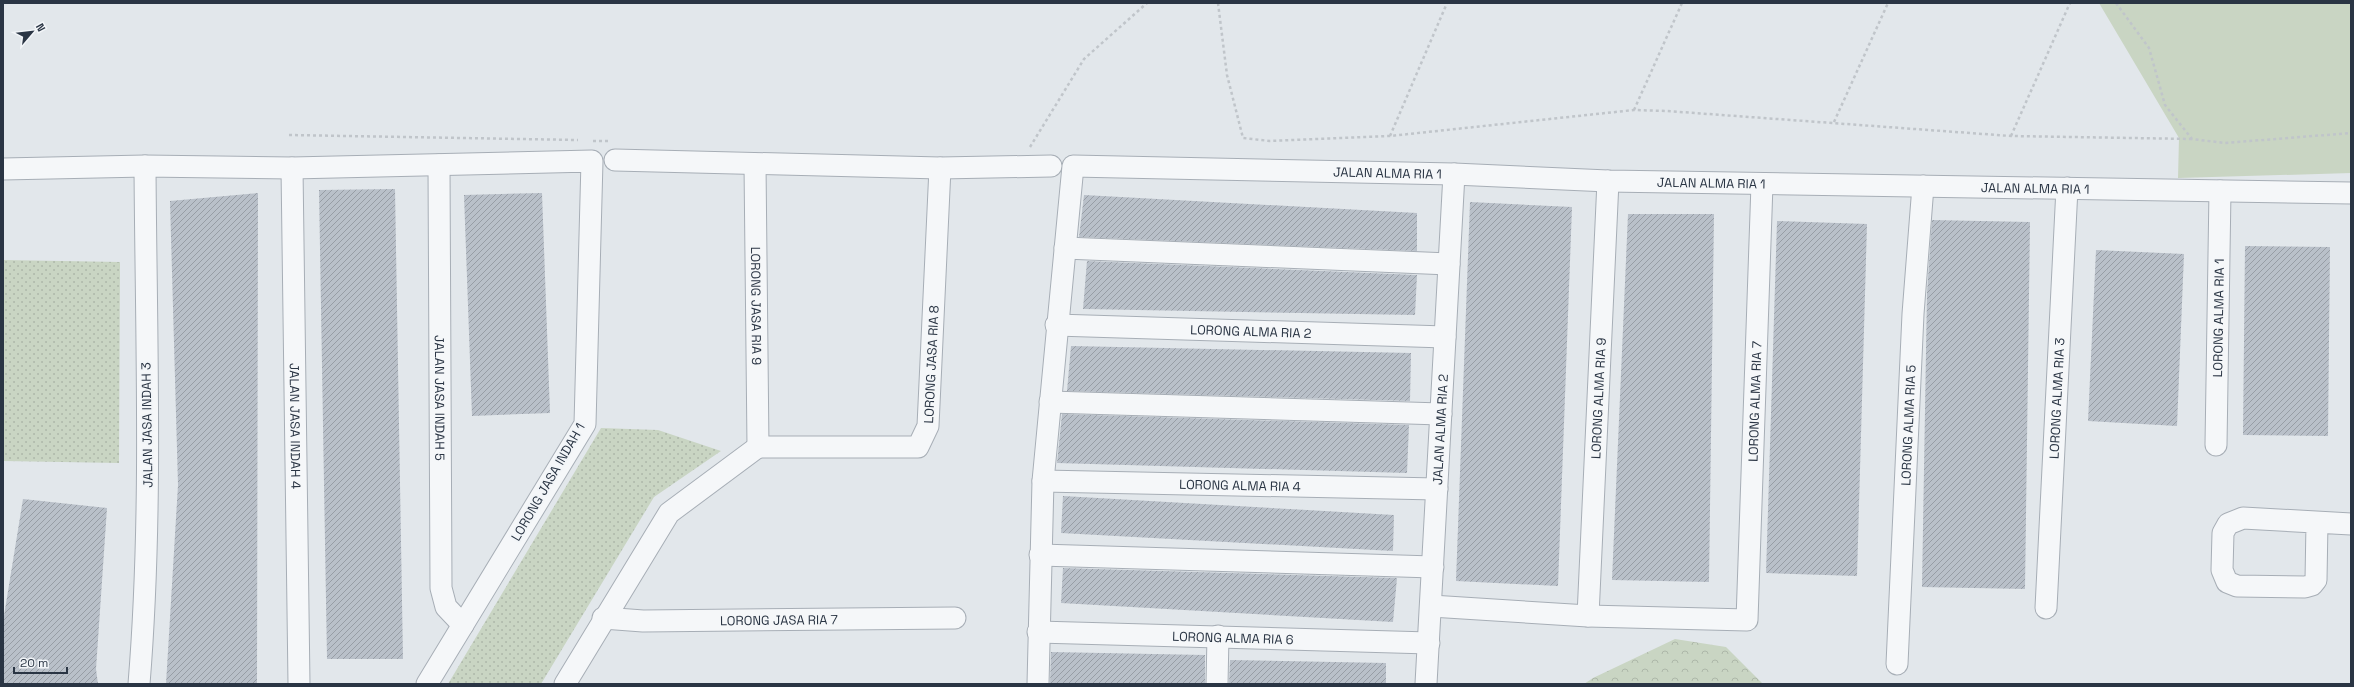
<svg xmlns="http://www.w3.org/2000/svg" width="2354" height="687" viewBox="0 0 2354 687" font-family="'Space Grotesk',sans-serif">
<defs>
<pattern id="forest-crowns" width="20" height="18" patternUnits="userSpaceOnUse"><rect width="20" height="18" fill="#c9d5c3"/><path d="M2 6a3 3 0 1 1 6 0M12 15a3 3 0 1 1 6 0" fill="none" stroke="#adb7a9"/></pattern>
<pattern id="park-dots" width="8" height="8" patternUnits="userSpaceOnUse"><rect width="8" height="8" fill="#c9d5c3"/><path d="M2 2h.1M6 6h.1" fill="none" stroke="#adb7a9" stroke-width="1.8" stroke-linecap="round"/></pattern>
<pattern id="building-hatch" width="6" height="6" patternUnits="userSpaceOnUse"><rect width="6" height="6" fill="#b9c0c9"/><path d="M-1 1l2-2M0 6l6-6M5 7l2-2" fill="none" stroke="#979da5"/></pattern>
</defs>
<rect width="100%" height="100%" fill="#e2e7eb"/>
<polygon fill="#c9d5c3" points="2099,3 2351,3 2351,173 2178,178 2179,138"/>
<polygon fill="url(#forest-crowns)" points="1675,639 1726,647 1763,684 1584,684 1593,678"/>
<g fill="url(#park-dots)">
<polygon points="3,260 120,262 119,463 3,461"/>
<polygon points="601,428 658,430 721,451 654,497 541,684 448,684"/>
</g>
<g fill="url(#building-hatch)">
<polygon points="395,189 403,659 327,659 319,190"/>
<polygon points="258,193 257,684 166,684 178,485 170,201"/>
<polygon points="542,193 550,413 472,416 464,195"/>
<polygon points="1084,195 1417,213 1417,251 1079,237"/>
<polygon points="1470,202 1572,207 1558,586 1456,581"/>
<polygon points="1628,214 1714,214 1709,582 1612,580"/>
<polygon points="1932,220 2030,222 2025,589 1922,587 1927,293"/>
<polygon points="1777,221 1867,224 1857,576 1766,573"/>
<polygon points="2245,246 2330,247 2328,436 2243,435"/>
<polygon points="2096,250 2184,254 2177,426 2088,421"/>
<polygon points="1087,261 1417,275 1415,315 1083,309"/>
<polygon points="1071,346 1411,353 1410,401 1067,391"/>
<polygon points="1062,414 1409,425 1407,473 1057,463"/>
<polygon points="1063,496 1394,515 1393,551 1061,533"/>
<polygon points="23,499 107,508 96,669 98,684 3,684 3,622"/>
<polygon points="1063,568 1397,578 1393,622 1061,603"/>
<polygon points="1051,652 1205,655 1205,684 1050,684"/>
<polygon points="1230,660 1386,663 1386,684 1229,684"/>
</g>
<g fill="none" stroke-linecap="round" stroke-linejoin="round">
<g stroke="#a7aeb6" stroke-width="23">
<g id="minor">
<polyline points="615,160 940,168 1051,166"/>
<path id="s1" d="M755,164L758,447"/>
<path id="s2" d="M439,165L441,588L446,607L463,625"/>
<path id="s3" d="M292,168L299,684"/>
<polyline points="3,169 145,166 292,168 592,161 585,424 427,684"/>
<polyline points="1065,248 1449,264"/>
<path id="s4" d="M1056,325L1445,337"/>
<polyline points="1050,402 1441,414"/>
<path id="s5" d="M2216,445L2220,191"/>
<path id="s6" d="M758,447H918L928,426L940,168"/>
<path id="s7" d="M1043,481L1437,489"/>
<polyline points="2317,523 2316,580 2312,585 2305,587 2237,586 2227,582 2222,570 2223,533 2228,524 2243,518 2351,524"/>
<polyline points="1040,555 1433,567"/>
<path id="s8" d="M1431,606L1588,616L1747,620L1762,184"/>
<path id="s9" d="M2046,608L2067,188"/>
<path id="s10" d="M1588,616L1608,181"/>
<path id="s11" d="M603,618L643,621L955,618"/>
<path id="s12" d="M1038,632L1429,643"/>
<path id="s13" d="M1897,664L1913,314L1923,186"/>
<path d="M139,684C153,512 146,339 145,166"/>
<polyline points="565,684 669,513 758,447"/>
<path id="s14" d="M1038,684L1043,481L1073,166L1454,174L1608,181L2351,193"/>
<polyline points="1217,684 1218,636"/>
<path id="s15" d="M1426,684L1454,174"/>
</g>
</g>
<g stroke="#c0c5ca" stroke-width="2.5" stroke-dasharray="3 3" stroke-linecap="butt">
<polyline points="1218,3 1227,75 1243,138 1270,141 1390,136 1634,110 1667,111 2011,136 2192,139"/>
<polyline points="2116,3 2149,48 2165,105 2192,139 2225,143 2351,133"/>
<polyline points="1634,110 1682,3"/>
<polyline points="1834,122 1888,3"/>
<polyline points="289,135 578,140"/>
<polyline points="1390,136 1447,3"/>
<polyline points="2011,136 2070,3"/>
<polyline points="593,141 610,141"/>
<polyline points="1030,147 1084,59 1147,3"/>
</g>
<use href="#minor" stroke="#f5f7f9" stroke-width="21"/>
</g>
<g text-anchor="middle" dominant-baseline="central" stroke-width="4" stroke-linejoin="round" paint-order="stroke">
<g font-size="13" fill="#2a3544" stroke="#f2f5f8">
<text stroke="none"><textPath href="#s14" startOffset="834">JALAN ALMA RIA 1</textPath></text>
<text stroke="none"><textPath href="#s14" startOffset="1158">JALAN ALMA RIA 1</textPath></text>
<text stroke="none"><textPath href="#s14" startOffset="1482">JALAN ALMA RIA 1</textPath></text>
<text stroke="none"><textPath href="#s1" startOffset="142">LORONG JASA RIA 9</textPath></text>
<text stroke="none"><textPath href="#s5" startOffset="127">LORONG ALMA RIA 1</textPath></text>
<text stroke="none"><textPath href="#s4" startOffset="195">LORONG ALMA RIA 2</textPath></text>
<text stroke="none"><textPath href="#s6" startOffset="245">LORONG JASA RIA 8</textPath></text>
<text stroke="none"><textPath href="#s2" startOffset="233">JALAN JASA INDAH 5</textPath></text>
<text stroke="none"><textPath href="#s10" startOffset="218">LORONG ALMA RIA 9</textPath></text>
<text stroke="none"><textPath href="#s9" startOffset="210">LORONG ALMA RIA 3</textPath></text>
<text stroke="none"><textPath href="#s8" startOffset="535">LORONG ALMA RIA 7</textPath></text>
<text transform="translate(147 425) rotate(-91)">JALAN JASA INDAH 3</text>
<text stroke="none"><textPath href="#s13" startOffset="239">LORONG ALMA RIA 5</textPath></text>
<text stroke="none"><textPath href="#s3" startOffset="258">JALAN JASA INDAH 4</textPath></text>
<text stroke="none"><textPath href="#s15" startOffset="255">JALAN ALMA RIA 2</textPath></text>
<text transform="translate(548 482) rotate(-60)">LORONG JASA INDAH 1</text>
<text stroke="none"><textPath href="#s7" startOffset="197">LORONG ALMA RIA 4</textPath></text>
<text stroke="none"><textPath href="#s11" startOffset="176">LORONG JASA RIA 7</textPath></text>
<text stroke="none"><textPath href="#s12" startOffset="195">LORONG ALMA RIA 6</textPath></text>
</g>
</g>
<rect width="2354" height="687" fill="none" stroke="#2a3544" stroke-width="8"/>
<g transform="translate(32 32) rotate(62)" stroke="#f2f5f8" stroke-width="3" paint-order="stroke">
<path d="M0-3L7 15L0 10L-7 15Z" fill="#2a3544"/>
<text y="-6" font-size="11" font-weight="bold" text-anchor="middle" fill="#2a3544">N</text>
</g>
<path d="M14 667v6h53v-6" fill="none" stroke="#2a3544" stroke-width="2"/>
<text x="20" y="667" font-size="12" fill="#2a3544" stroke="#f2f5f8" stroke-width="3" paint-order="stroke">20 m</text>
</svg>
